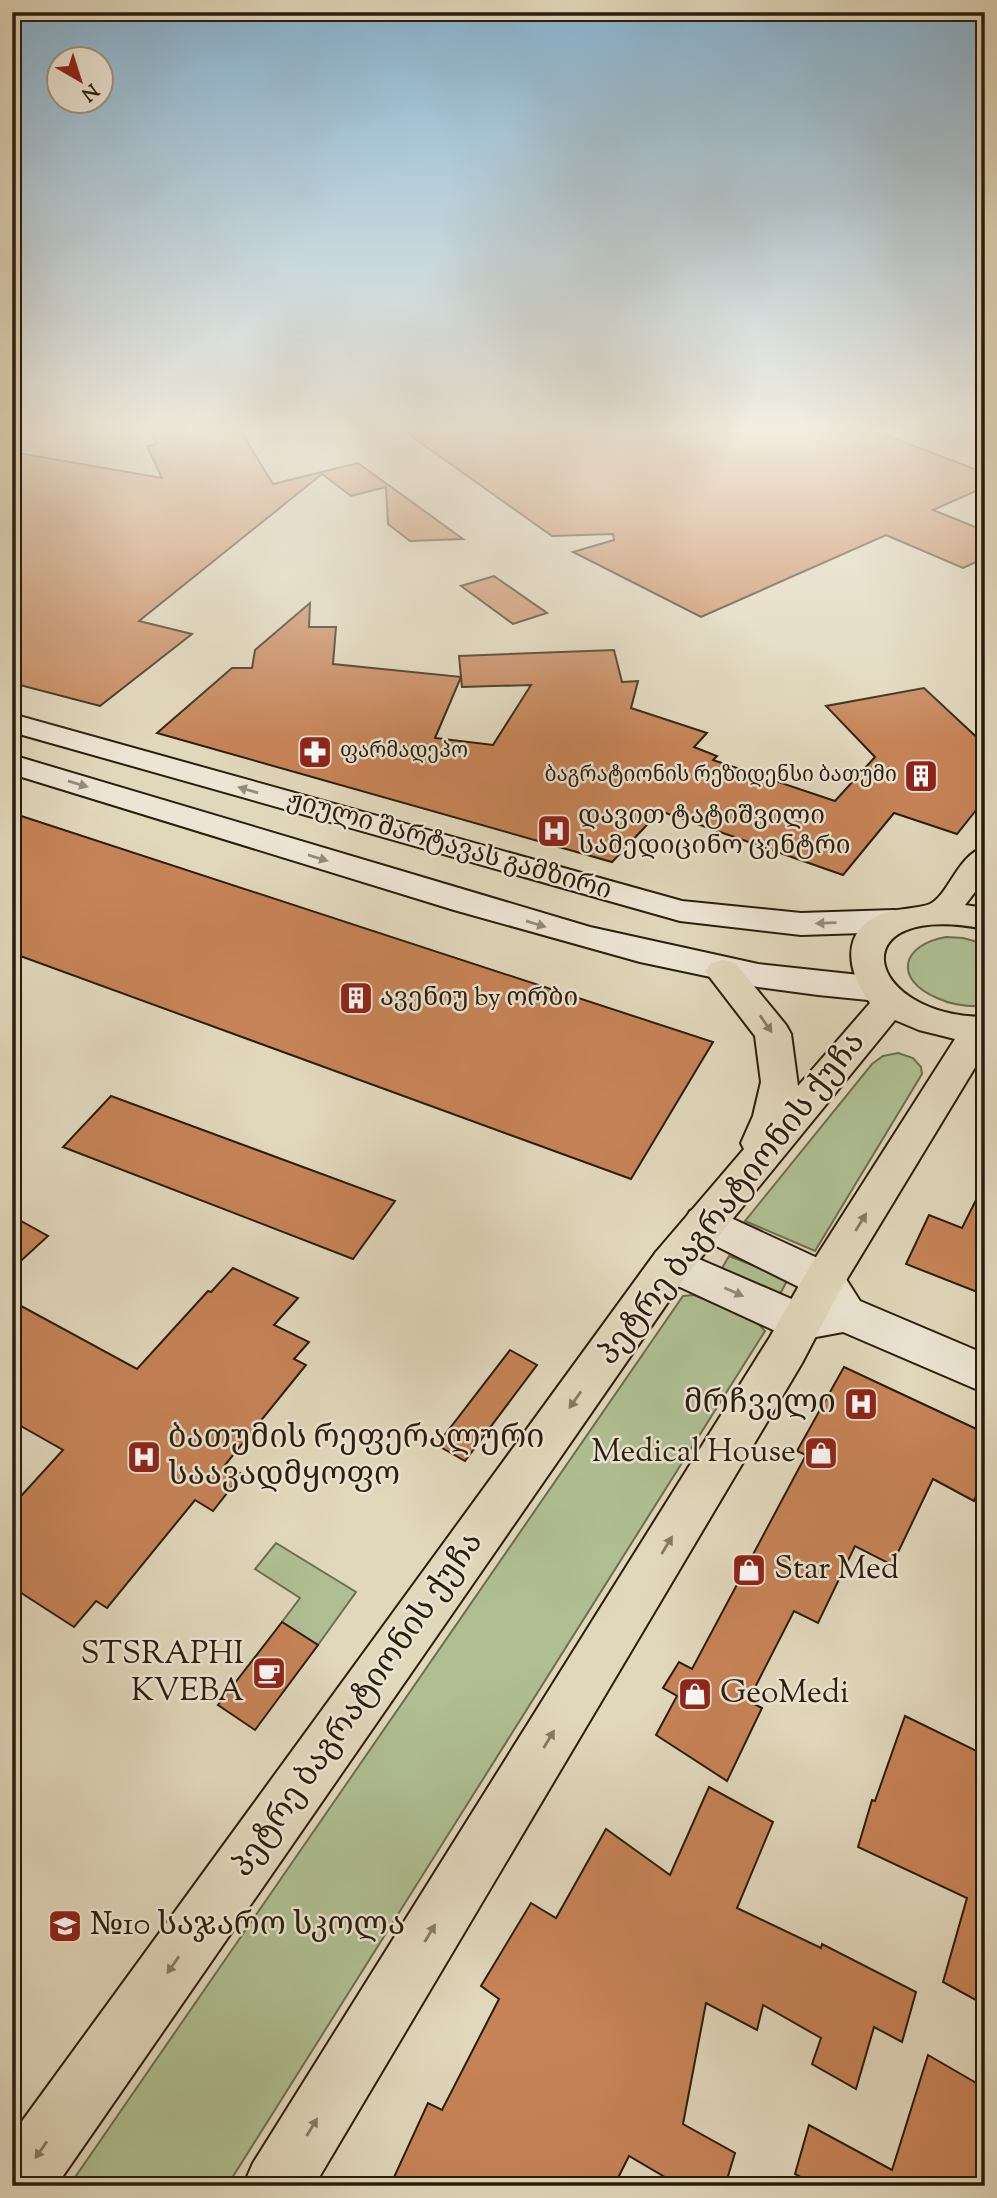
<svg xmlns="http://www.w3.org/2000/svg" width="997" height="2198" viewBox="0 0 997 2198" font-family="'Sorts Mill Goudy','Noto Serif Georgian',serif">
<rect width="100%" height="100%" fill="#e1d7bb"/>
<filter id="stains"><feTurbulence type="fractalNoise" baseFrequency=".00286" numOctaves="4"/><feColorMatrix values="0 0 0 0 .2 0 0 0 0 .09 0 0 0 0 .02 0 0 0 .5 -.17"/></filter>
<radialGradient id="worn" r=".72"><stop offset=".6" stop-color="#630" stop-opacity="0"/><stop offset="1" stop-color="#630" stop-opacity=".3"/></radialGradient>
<g fill="#afbf93" stroke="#6c6e4f" stroke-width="2">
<path d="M946,937L963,938L985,944V1006C968,1007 952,1005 937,998C893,979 901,945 946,937Z"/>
<polygon points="898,1053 913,1058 921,1067 922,1074 815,1251 745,1221 872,1064 883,1056"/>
<polygon points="729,1256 788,1279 780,1294 721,1270"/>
<polygon points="694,1295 756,1321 765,1331 227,2186 69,2186 683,1296"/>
<polygon points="276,1543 356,1592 318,1645 282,1622 300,1598 255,1569"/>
</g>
<g fill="#c68357" stroke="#2a1d0b" stroke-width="2" fill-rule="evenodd">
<polygon points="151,433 242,433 273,484 358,463 463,539 410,541 388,524 386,487 351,496 322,474 139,621 192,634 100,706 12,683 12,452 162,478 147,446 157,444"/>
<polygon points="407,433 880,433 985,473 985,487 933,510 985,531 985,558 963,568 886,535 701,617 573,552 614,540 613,534 552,536"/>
<polygon points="494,576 547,613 513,624 461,586"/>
<path d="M310,603L309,627H336L333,664L461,677L459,656L614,650L622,682L638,681L631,708L707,733L694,747L717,756L713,760L835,801L875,757L826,706L924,688L985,745V799L957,834L894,813L843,875L660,811L612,862L157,733L232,668H252L255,650ZM461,677L462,687L531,685L493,745L435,738Z"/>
<polygon points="12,813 713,1042 631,1179 12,953"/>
<polygon points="111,1096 395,1201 353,1259 63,1147"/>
<polygon points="985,1182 985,1295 906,1264 929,1215 962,1228"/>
<polygon points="12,1216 48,1236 12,1269"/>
<polygon points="233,1268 298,1298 274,1325 309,1342 294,1359 306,1365 225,1465 242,1474 213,1511 195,1500 107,1608 96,1601 74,1627 12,1587 12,1506 63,1450 12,1421 12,1301 137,1369 208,1291 211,1292"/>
<polygon points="510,1350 537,1365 465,1461 437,1445"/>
<polygon points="844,1367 985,1433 985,1474 974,1501 933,1479 892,1565 855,1546 818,1623 794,1611 748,1701 762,1708 727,1781 656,1735 677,1696 663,1688 679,1662 692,1669 806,1455 797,1451"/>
<polygon points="282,1622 318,1645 255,1730 218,1705"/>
<polygon points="905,1716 985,1755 985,2005 943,1982 967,1898 858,1847 872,1800 875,1801"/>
<polygon points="709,1787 773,1822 737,1908 821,1948 822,1944 916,1992 902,2042 874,2027 856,2089 812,2064 821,2038 763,2005 757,2030 706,2003 683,2124 735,2153 725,2186 680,2186 629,2156 614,2186 390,2186 428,2103 442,2110 499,1999 481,1986 531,1903 556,1918 606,1829 670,1875"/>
<polygon points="928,2055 985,2088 985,2186 817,2186 795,2174 809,2125 892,2170"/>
</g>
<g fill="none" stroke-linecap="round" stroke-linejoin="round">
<g stroke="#2a1d0b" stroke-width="4">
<g id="secondary">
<polygon points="12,714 682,901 801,913 894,910 906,914 911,921 906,928 894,932 801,935 680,921 12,732"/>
<polygon points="12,755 590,927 758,964 878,977 891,981 896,989 891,997 878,1001 818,995 758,987 640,962 454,910 12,774"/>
<polygon points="705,1206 839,1268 860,1301 985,1354 985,1393 843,1332 800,1340 784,1335 656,1276 650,1264 656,1252 671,1247 803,1304 815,1302 809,1292 690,1233 684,1222 690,1211"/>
</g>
</g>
<g stroke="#2a1d0b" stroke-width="4">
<path id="primary" d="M985,847V879L965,905L985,908V929C838,900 863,1016 985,1017V1051L839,1292L802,1363L314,2186H243L253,2163L770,1337L809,1268L955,1039L919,1030L895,1020L686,1276L56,2186H12V2135L656,1252L744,1149L741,1143L753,1116L761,1082L755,1036L705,971L711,963L723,960L735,963L786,1025L791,1034L798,1086L870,1003C847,972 839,931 882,914C897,908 918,909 930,904C948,896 958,854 985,847Z"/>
</g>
<use href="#secondary" fill="#ece5d3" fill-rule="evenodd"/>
<use href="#primary" fill="#e1d7bb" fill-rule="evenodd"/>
</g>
<defs><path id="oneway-solid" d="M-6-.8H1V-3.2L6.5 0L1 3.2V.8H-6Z" transform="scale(1.75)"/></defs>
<g fill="#958b79">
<use href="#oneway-solid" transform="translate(78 784) rotate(17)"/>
<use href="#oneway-solid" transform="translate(248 790) rotate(-164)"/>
<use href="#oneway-solid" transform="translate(318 858) rotate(17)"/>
<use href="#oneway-solid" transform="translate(826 923) rotate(178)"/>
<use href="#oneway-solid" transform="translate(536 924) rotate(17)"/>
<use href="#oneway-solid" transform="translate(734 1292) rotate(24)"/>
</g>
<g fill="#867a63">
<use href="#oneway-solid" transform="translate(766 1024) rotate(55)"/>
<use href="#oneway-solid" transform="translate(861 1222) rotate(-58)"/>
<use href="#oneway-solid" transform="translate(575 1400) rotate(125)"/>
<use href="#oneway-solid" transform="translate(667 1545) rotate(-59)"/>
<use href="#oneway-solid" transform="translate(549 1739) rotate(-59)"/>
<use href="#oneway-solid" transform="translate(430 1933) rotate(-59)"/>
<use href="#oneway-solid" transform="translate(173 1965) rotate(125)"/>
<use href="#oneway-solid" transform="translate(312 2127) rotate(-59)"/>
<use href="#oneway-solid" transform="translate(41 2150) rotate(125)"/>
</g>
<linearGradient id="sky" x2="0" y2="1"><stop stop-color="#87b5d5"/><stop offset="0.58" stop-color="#f2ede0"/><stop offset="1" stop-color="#f2ede0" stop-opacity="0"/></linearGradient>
<rect width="997" height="741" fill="url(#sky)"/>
<defs>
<g id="pharmacy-square" transform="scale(1.75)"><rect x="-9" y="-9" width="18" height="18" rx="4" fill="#8f2418" stroke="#ece5d3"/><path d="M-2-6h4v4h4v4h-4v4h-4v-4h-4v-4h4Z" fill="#fff"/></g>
<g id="building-square" transform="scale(1.75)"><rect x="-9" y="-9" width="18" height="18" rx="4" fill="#8f2418" stroke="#ece5d3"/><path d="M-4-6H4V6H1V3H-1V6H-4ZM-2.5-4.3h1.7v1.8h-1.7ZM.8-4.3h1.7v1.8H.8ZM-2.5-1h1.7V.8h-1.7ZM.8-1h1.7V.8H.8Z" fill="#fff"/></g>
<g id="hospital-square" transform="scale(1.75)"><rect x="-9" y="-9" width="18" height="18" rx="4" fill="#8f2418" stroke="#ece5d3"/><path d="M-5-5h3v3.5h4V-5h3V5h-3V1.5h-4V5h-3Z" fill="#fff"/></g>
<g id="shop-square" transform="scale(1.75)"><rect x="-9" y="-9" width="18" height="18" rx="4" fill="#8f2418" stroke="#ece5d3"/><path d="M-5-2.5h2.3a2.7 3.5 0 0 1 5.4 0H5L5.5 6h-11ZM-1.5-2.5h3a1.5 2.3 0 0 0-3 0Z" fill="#fff"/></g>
<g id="cafe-square" transform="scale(1.75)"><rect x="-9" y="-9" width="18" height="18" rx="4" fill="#8f2418" stroke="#ece5d3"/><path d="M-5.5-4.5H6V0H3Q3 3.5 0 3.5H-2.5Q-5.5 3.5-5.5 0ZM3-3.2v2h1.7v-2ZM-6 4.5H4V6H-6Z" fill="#fff"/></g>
<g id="school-square" transform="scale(1.75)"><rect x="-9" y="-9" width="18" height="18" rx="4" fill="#8f2418" stroke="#ece5d3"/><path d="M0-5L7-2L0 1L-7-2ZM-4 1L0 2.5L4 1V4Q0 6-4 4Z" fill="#fff"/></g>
</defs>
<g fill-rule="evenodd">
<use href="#pharmacy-square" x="315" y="752"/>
<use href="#building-square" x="921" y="776"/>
<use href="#hospital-square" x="554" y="831"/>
<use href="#building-square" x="356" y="998"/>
<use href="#hospital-square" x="861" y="1404"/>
<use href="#shop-square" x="821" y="1453"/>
<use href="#hospital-square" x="144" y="1457"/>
<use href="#shop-square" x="749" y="1570"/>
<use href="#cafe-square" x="269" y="1673"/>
<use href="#shop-square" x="695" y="1694"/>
<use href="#school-square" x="65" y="1926"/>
</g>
<g text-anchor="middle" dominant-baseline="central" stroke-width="5" stroke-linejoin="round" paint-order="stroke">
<g font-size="21" fill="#2a1d0b" stroke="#ece5d3" text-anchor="start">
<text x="340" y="752">ფარმადეპო</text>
<text x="897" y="776" text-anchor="end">ბაგრატიონის რეზიდენსი ბათუმი</text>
</g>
<g font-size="26" fill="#2a1d0b" stroke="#ece5d3" text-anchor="start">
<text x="578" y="816">დავით ტატიშვილი<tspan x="578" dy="30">სამედიცინო ცენტრი</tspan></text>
<text x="380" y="998">ავენიუ by ორბი</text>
</g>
<g font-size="26" fill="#2a1d0b" stroke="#ece5d3">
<text transform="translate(449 846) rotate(16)">ჟიული შარტავას გამზირი</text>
</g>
<g font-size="32" fill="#2a1d0b" stroke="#ece5d3">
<text transform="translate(732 1199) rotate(-52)">პეტრე ბაგრატიონის ქუჩა</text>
<text transform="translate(358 1705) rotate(-55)">პეტრე ბაგრატიონის ქუჩა</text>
</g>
<g font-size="32" fill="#2a1d0b" stroke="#ece5d3" text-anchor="start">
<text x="836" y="1404" text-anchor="end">მრჩველი</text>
<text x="168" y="1439">ბათუმის რეფერალური<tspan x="168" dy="37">საავადმყოფო</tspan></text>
<text x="796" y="1453" text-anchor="end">Medical House</text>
<text x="774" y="1570">Star Med</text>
<text x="244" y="1655" text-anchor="end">STSRAPHI<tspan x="244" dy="37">KVEBA</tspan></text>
<text x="720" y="1694">GeoMedi</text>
<text x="90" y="1926">№10 საჯარო სკოლა</text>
</g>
</g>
<rect width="997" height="2198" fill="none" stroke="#e1d7bb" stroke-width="42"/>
<rect x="14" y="14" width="969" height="2170" fill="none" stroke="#2a1d0b" stroke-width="3.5"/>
<rect x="21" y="21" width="955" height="2156" fill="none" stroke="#2a1d0b" stroke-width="2"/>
<g transform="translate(80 80) rotate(141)"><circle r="33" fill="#ece5d3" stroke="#9e9583" stroke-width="2"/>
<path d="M0-5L12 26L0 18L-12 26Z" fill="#8f2418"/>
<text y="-10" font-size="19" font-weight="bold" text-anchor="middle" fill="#2a1d0b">N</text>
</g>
<rect width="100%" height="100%" filter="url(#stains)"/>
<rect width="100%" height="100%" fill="url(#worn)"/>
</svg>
